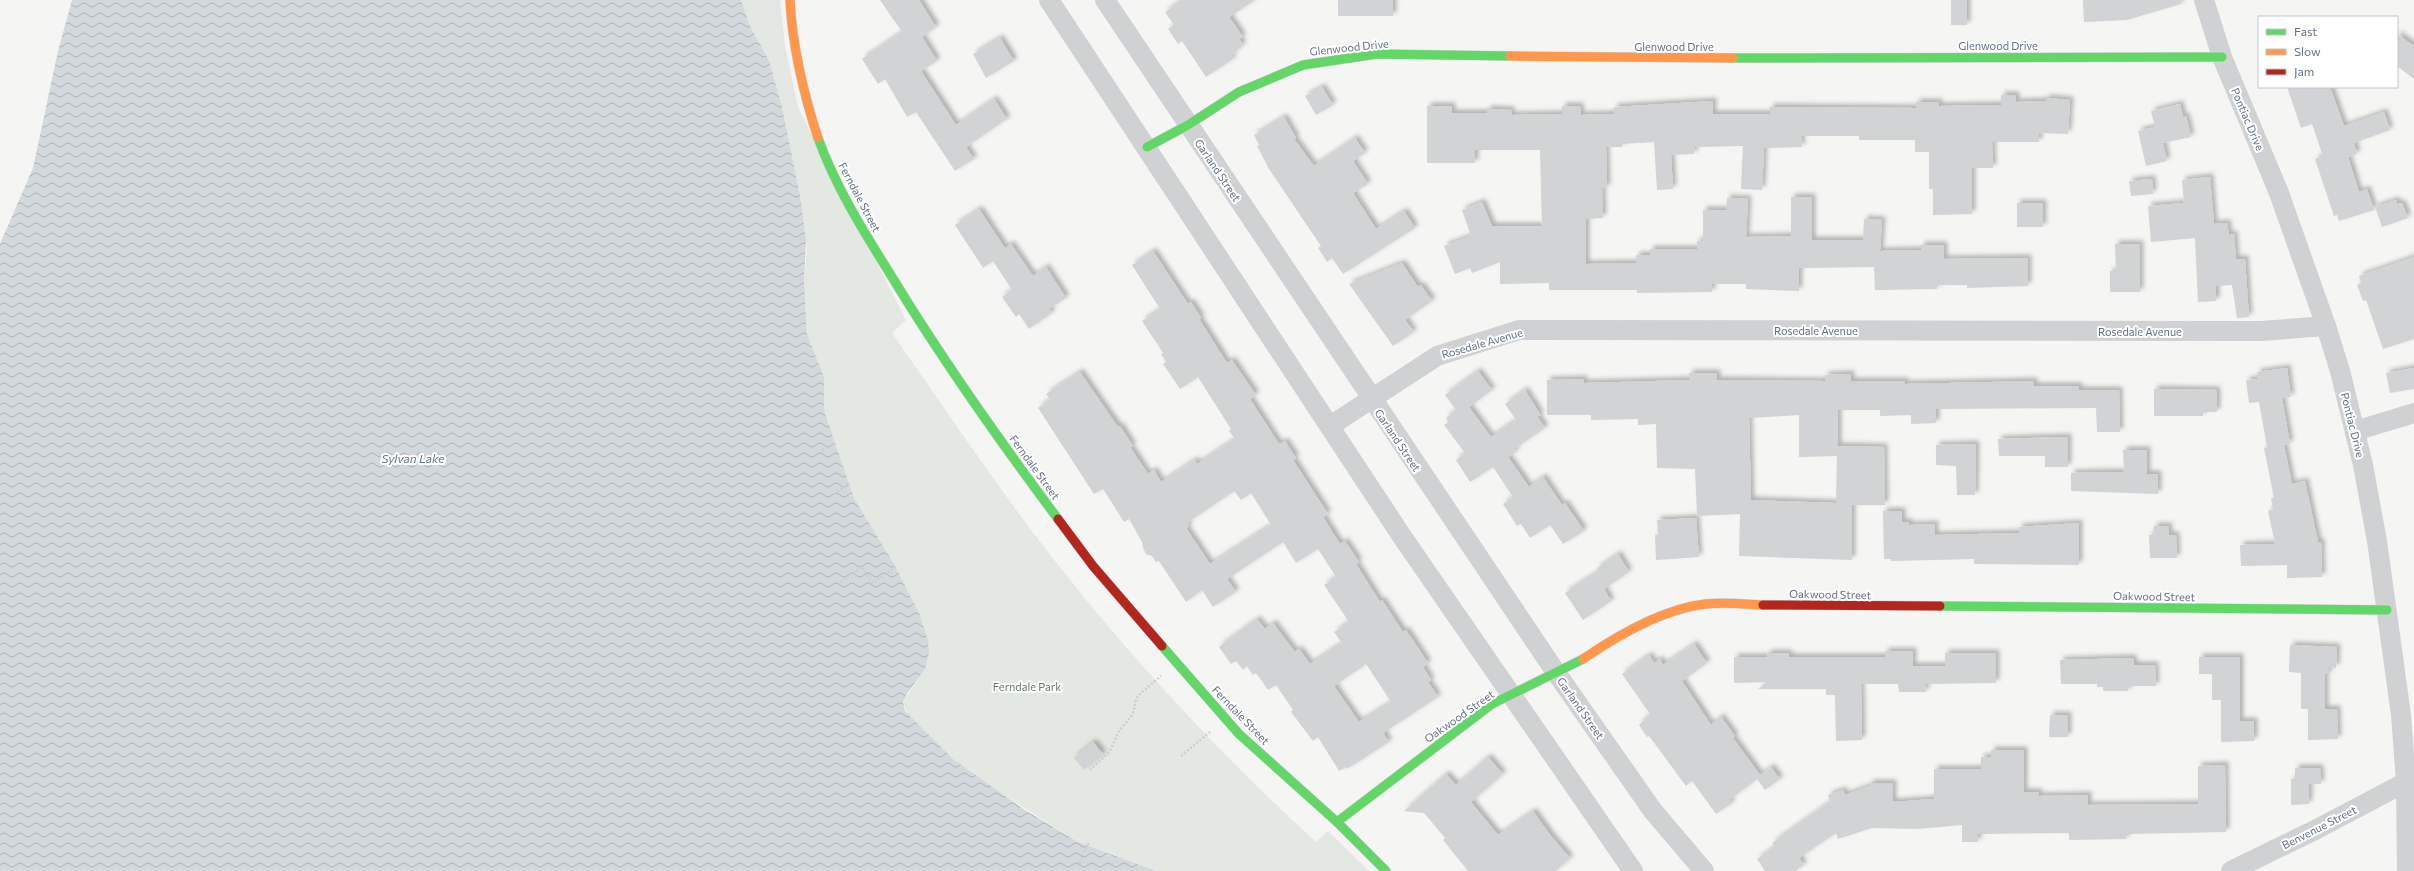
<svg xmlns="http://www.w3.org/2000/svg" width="2414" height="871" viewBox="0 0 2414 871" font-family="Commissioner,sans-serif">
<defs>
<pattern id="water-waves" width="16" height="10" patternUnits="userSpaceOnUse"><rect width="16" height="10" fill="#d3d8dc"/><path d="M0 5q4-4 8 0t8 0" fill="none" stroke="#afb4b8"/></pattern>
<filter id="shadow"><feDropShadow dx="3.5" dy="-3.5" stdDeviation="2" flood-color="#0004"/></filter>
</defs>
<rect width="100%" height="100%" fill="#f5f5f4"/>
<path fill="#e4e8e2" d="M741,0H780L785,45L798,107L906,320L892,333C941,403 989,475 1041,543C1124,651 1216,750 1316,842L1328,831L1369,871H1156L1078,842L979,779L953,759L908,716L903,702L925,669L923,623L894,564L854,498L826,416L824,407V377L807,334L804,281L807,248L800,195L782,107L769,60L750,26Z"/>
<polygon fill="url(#water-waves)" points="72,0 741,0 750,26 769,60 782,107 800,195 806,240 804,281 807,334 824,377 824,407 826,416 854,498 894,564 920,615 928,641 929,653 925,669 907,694 903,702 905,711 953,759 1025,810 1078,842 1156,871 0,871 0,244 33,168 58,51"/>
<g fill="#d1d3d4" fill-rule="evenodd" filter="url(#shadow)">
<polygon points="880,0 919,0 936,27 922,37 937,61 921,71 956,125 994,99 1007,119 966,147 974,159 955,171 916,112 907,117 885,79 878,84 862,59 902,32"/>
<polygon points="1183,0 1255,0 1229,17 1243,37 1239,39 1243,45 1231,56 1233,59 1206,77 1182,41 1178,44 1168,29 1174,25 1165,12"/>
<rect x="1338" y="0" width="55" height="16"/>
<rect x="1951" y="0" width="16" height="25"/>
<polygon points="2083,0 2180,0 2181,4 2127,20 2084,22"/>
<polygon points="2397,34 2414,46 2414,79 2397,66"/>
<polygon points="1000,38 1014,61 986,78 973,54"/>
<polygon points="1322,87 1333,105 1316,115 1305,96"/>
<polygon points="2287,87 2330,87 2344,126 2384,112 2390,130 2354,143 2357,154 2348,157 2359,192 2367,189 2374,210 2339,221 2337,215 2334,216 2315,159 2323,156 2312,124 2301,128"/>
<polygon points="2001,95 2016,95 2016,102 2046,101 2046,98 2070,100 2068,134 2039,133 2039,142 1992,142 1993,168 1972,168 1972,214 1933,215 1933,189 1929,189 1929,152 1915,152 1915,140 1859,140 1859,136 1801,136 1802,147 1764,148 1762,190 1741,189 1743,146 1695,147 1694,154 1671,155 1673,189 1657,190 1654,142 1622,144 1622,147 1606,147 1607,188 1602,188 1603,218 1586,219 1586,264 1636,263 1636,255 1650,255 1650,249 1697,249 1697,241 1703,241 1703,210 1726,210 1727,198 1748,199 1746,237 1791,236 1791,197 1812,197 1812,240 1863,240 1864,219 1882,220 1880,251 1921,250 1921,245 1944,245 1944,259 2028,258 2028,286 1967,288 1967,285 1937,285 1937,289 1875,290 1874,267 1799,268 1799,291 1746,289 1746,284 1712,284 1712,292 1637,293 1637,290 1549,290 1549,283 1500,284 1500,262 1472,273 1470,268 1455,274 1444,246 1471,236 1462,210 1482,202 1492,226 1542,226 1540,150 1475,150 1475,163 1427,163 1427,106 1452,106 1452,113 1487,113 1487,109 1512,110 1511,115 1562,114 1562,106 1580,106 1581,115 1614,114 1614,107 1713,101 1713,114 1770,114 1770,107 1916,108 1916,102 1939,102 1939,106 2001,105"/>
<polygon points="2180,104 2183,117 2186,116 2191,137 2163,143 2167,161 2146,166 2138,131 2155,127 2151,111"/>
<polygon points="1284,117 1296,138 1294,139 1314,166 1355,138 1365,153 1353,161 1368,184 1353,193 1376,229 1404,211 1415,228 1343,274 1332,258 1327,262 1318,248 1321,246 1269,169 1257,146 1259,145 1254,135"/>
<polygon points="2210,177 2214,224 2227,223 2229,235 2234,234 2236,259 2245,259 2249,317 2237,318 2232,285 2216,286 2216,301 2198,302 2195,238 2151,242 2148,206 2184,203 2182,180"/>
<polygon points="2152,179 2153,194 2131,196 2129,181"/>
<polygon points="2396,200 2397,204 2402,203 2408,218 2382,227 2375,207"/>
<rect x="2017" y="203" width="26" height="24"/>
<polygon points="979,209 1005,248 1011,244 1033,276 1046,267 1066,298 1049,309 1052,313 1029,329 1019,314 1016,317 1002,297 1012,290 993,261 983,268 955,225"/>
<polygon points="2115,244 2140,244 2140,292 2110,292 2110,271 2116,271"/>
<path d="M1153,251L1188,304L1191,302L1201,318L1199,319L1227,363L1232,360L1256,395L1250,399L1279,444L1285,441L1296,458L1293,460L1328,514L1323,517L1340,544L1345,541L1359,562L1356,564L1380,602L1382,600L1403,632L1406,630L1428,663L1423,667L1431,680L1428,682L1438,697L1383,733L1389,742L1347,769L1346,767L1339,771L1318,737L1313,741L1291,712L1293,710L1276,685L1268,690L1256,673L1253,675L1247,666L1243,670L1236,661L1231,664L1219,647L1257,619L1265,629L1273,623L1295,652L1299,649L1310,664L1342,643L1334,632L1349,622L1324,585L1336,577L1318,549L1296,563L1283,542L1227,579L1236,592L1213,607L1202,590L1186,602L1159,561L1156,562L1152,556L1146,554L1143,548L1142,542L1129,519L1124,522L1103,489L1094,494L1038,408L1050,399L1046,394L1080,372L1118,427L1120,426L1133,446L1130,447L1148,474L1154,470L1161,482L1195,460L1197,464L1235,439L1229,431L1231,429L1198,377L1180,389L1163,364L1166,362L1161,354L1163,353L1142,321L1160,309L1132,265ZM1234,491L1241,500L1251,493L1271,525L1210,564L1186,528L1189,526L1187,523ZM1366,664L1391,702L1359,722L1334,686Z"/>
<polygon points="2414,257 2414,339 2383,349 2366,300 2363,301 2357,285 2361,283 2359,276"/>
<polygon points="1402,263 1418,287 1421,285 1432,301 1405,320 1414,332 1393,346 1349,284"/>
<polygon points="2287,368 2291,397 2282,398 2290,444 2284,445 2292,484 2305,481 2318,542 2321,542 2322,577 2287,578 2287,565 2241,566 2240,545 2275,544 2268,511 2273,509 2271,498 2274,498 2264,448 2267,447 2259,402 2249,403 2246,380 2258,379 2257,372"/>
<polygon points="2414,368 2414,389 2390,393 2386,373"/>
<polygon points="1478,371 1492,390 1469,407 1491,437 1516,420 1505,404 1525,390 1541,416 1537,416 1545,428 1514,449 1516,452 1508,457 1529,487 1543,477 1562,505 1565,503 1584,531 1563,544 1550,525 1530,538 1521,524 1517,526 1503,504 1513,497 1493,467 1470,482 1456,460 1465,453 1444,425 1449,422 1446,418 1456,410 1445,395"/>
<path d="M1689,373H1717V380L1825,381V375L1851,374V381H1905V384L2034,381V386H2079V390H2119L2120,432H2097L2096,408L1936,409V423L1911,424V415L1880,416V410H1838V449V446L1884,447L1885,505H1852V560L1739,556L1740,514L1697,516L1695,469L1657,468L1656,424L1638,425V419L1591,420V415H1547V380L1584,379V383L1689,380ZM1799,415V457L1837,456L1836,503L1751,500L1749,418Z"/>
<polygon points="2154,389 2217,390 2217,412 2203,412 2203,416 2154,416"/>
<polygon points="2068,437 2068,467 2045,467 2045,456 1999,456 1998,439"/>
<polygon points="1976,444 1975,495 1957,495 1956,466 1936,465 1936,445"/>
<polygon points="2123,450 2147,450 2147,474 2158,474 2158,494 2071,491 2071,473 2124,472"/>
<polygon points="1883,511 1902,511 1902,522 1909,522 1909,525 1935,524 1935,535 2019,533 2019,527 2079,523 2079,565 1974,564 1974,559 1891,561 1891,559 1884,559"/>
<polygon points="1696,518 1699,557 1656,560 1655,535 1658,535 1657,520"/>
<polygon points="2154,526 2169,526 2169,535 2176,535 2177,558 2150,558 2149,535 2153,535"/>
<polygon points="1618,554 1629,572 1604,589 1611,601 1583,620 1565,593 1599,571 1597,568"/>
<polygon points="1694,644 1707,663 1682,681 1711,725 1721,717 1735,736 1733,738 1760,775 1771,767 1780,779 1765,790 1757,779 1729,800 1732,803 1716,814 1692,781 1686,786 1649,736 1647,737 1639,725 1650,714 1622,674 1649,655 1654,663 1660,659 1663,665"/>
<polygon points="2290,645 2337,647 2336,668 2329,667 2329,674 2325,674 2325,709 2337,709 2338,739 2308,740 2308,709 2301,709 2301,673 2289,672"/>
<polygon points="1885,651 1913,651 1913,666 1945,666 1945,653 1996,653 1996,683 1925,684 1926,692 1899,692 1898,684 1861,684 1862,740 1836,741 1835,695 1826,695 1826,689 1758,689 1767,682 1734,683 1734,657 1767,657 1768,653 1789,653 1789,657 1885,657"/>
<polygon points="2199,657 2240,657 2240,721 2254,721 2254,741 2221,742 2221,700 2212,700 2212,674 2199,674"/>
<polygon points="2133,658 2134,665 2155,665 2156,686 2129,686 2128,691 2103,691 2103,687 2097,687 2097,684 2061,684 2060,660"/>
<polygon points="2050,715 2068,715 2068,737 2049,737"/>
<polygon points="1093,742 1103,754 1084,770 1074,758"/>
<polygon points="1991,750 2024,750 2024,792 2039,792 2039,796 2088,795 2088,805 2198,804 2198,766 2225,765 2226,832 2126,834 2126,839 2069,840 2069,833 1978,834 1978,842 1962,842 1962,825 1917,829 1872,828 1838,839 1836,833 1799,858 1804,865 1795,871 1765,871 1757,859 1775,847 1772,843 1830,802 1828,795 1843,790 1845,795 1870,786 1870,783 1893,783 1893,802 1934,799 1934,769 1981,769 1981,757 1991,757"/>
<polygon points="1488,757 1503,774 1471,802 1498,835 1533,811 1551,836 1570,858 1556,871 1468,871 1443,840 1445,838 1424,813 1404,811 1446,774 1456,785"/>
<polygon points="2295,768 2320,768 2321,784 2309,784 2309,804 2291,805 2291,779 2295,779"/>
</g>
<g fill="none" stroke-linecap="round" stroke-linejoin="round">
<g stroke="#d1d3d4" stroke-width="10">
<g id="fast">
<polyline points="1733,58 2222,57"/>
<path d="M818,138C836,188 864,232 892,277C943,361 999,440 1058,519"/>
<polyline points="1147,147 1188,125 1239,92 1303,65 1377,54 1510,56"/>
<polyline points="1940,606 2387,610"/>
<polyline points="1162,646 1239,734 1337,822 1386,871"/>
<polyline points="1337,822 1492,704 1583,659"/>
</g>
</g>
<g stroke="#d1d3d4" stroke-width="10">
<g id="slow">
<path d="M790,0C792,44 804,96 818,138"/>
<polyline points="1510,56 1733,58"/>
<path d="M1583,659C1618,635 1663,609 1705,604C1724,602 1745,604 1763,605"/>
</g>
</g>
<g stroke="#d1d3d4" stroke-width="10">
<g id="jam">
<polyline points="1058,519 1093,566 1162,646"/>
<polyline points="1763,605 1940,606"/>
</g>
</g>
<g stroke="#cdcecf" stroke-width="2.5" stroke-dasharray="2 2" stroke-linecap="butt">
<polyline points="822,450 836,443"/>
<polyline points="834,494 850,483"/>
<polyline points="840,582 862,567 872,583 897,566"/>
<polyline points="1181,756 1210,732"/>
<polyline points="1090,770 1110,751 1119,731 1133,714 1136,699 1141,693 1161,676"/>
<polyline points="1079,863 1089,842"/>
</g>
<g stroke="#d0d1d2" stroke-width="20">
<polyline points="1049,0 1401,535 1633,871"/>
<polyline points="1105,0 1557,674 1653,811 1704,871"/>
<polyline points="2204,0 2222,57 2279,193 2326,326 2340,371 2363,465 2377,541 2401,715 2406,782 2407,871"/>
<polyline points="1330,426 1437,356 1519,330 2261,331 2326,326"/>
<polyline points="2355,431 2414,413"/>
<polyline points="2231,871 2317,829 2406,782"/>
</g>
<use href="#fast" stroke="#63d668" stroke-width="9"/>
<use href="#slow" stroke="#ff974d" stroke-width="9"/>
<use href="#jam" stroke="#b3261e" stroke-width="9"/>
</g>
<g text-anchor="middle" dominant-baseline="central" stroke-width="4" stroke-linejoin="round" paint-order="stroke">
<g font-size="11" fill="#637186" stroke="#fff">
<text x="1998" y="45">Glenwood Drive</text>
<text x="1674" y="46">Glenwood Drive</text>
<text transform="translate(1349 47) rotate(-6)">Glenwood Drive</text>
<text transform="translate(2248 119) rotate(67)">Pontiac Drive</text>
<text transform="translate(1218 170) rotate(56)">Garland Street</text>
<text transform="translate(860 197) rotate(62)">Ferndale Street</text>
<text x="1816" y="330">Rosedale Avenue</text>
<text x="2140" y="331">Rosedale Avenue</text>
<text transform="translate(1482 343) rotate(-16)">Rosedale Avenue</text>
<text transform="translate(2353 425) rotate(76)">Pontiac Drive</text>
<text transform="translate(1398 440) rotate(56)">Garland Street</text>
<text transform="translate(1035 467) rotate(54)">Ferndale Street</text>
<text transform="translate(1830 594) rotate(1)">Oakwood Street</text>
<text transform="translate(2154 596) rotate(1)">Oakwood Street</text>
<text transform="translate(1581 708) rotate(55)">Garland Street</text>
<text transform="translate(1241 715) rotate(46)">Ferndale Street</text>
<text transform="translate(1459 716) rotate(-35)">Oakwood Street</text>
<text transform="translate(2319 827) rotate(-27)">Benvenue Street</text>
</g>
<g font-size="11" fill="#637c63" stroke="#fff">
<text x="1027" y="686">Ferndale Park</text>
</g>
<g font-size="12" font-style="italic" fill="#63798a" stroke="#fff">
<text x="413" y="458">Sylvan Lake</text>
</g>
</g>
<rect x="2258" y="16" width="140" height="72" fill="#ffffff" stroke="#c1c6cf"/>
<rect x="2266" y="29" width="20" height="6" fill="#63d668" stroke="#c1c6cf"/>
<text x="2294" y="36" font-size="12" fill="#637186">Fast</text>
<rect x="2266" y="49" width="20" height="6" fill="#ff974d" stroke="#c1c6cf"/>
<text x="2294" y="56" font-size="12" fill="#637186">Slow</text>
<rect x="2266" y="69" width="20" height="6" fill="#b3261e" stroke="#c1c6cf"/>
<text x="2294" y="76" font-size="12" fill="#637186">Jam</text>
</svg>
